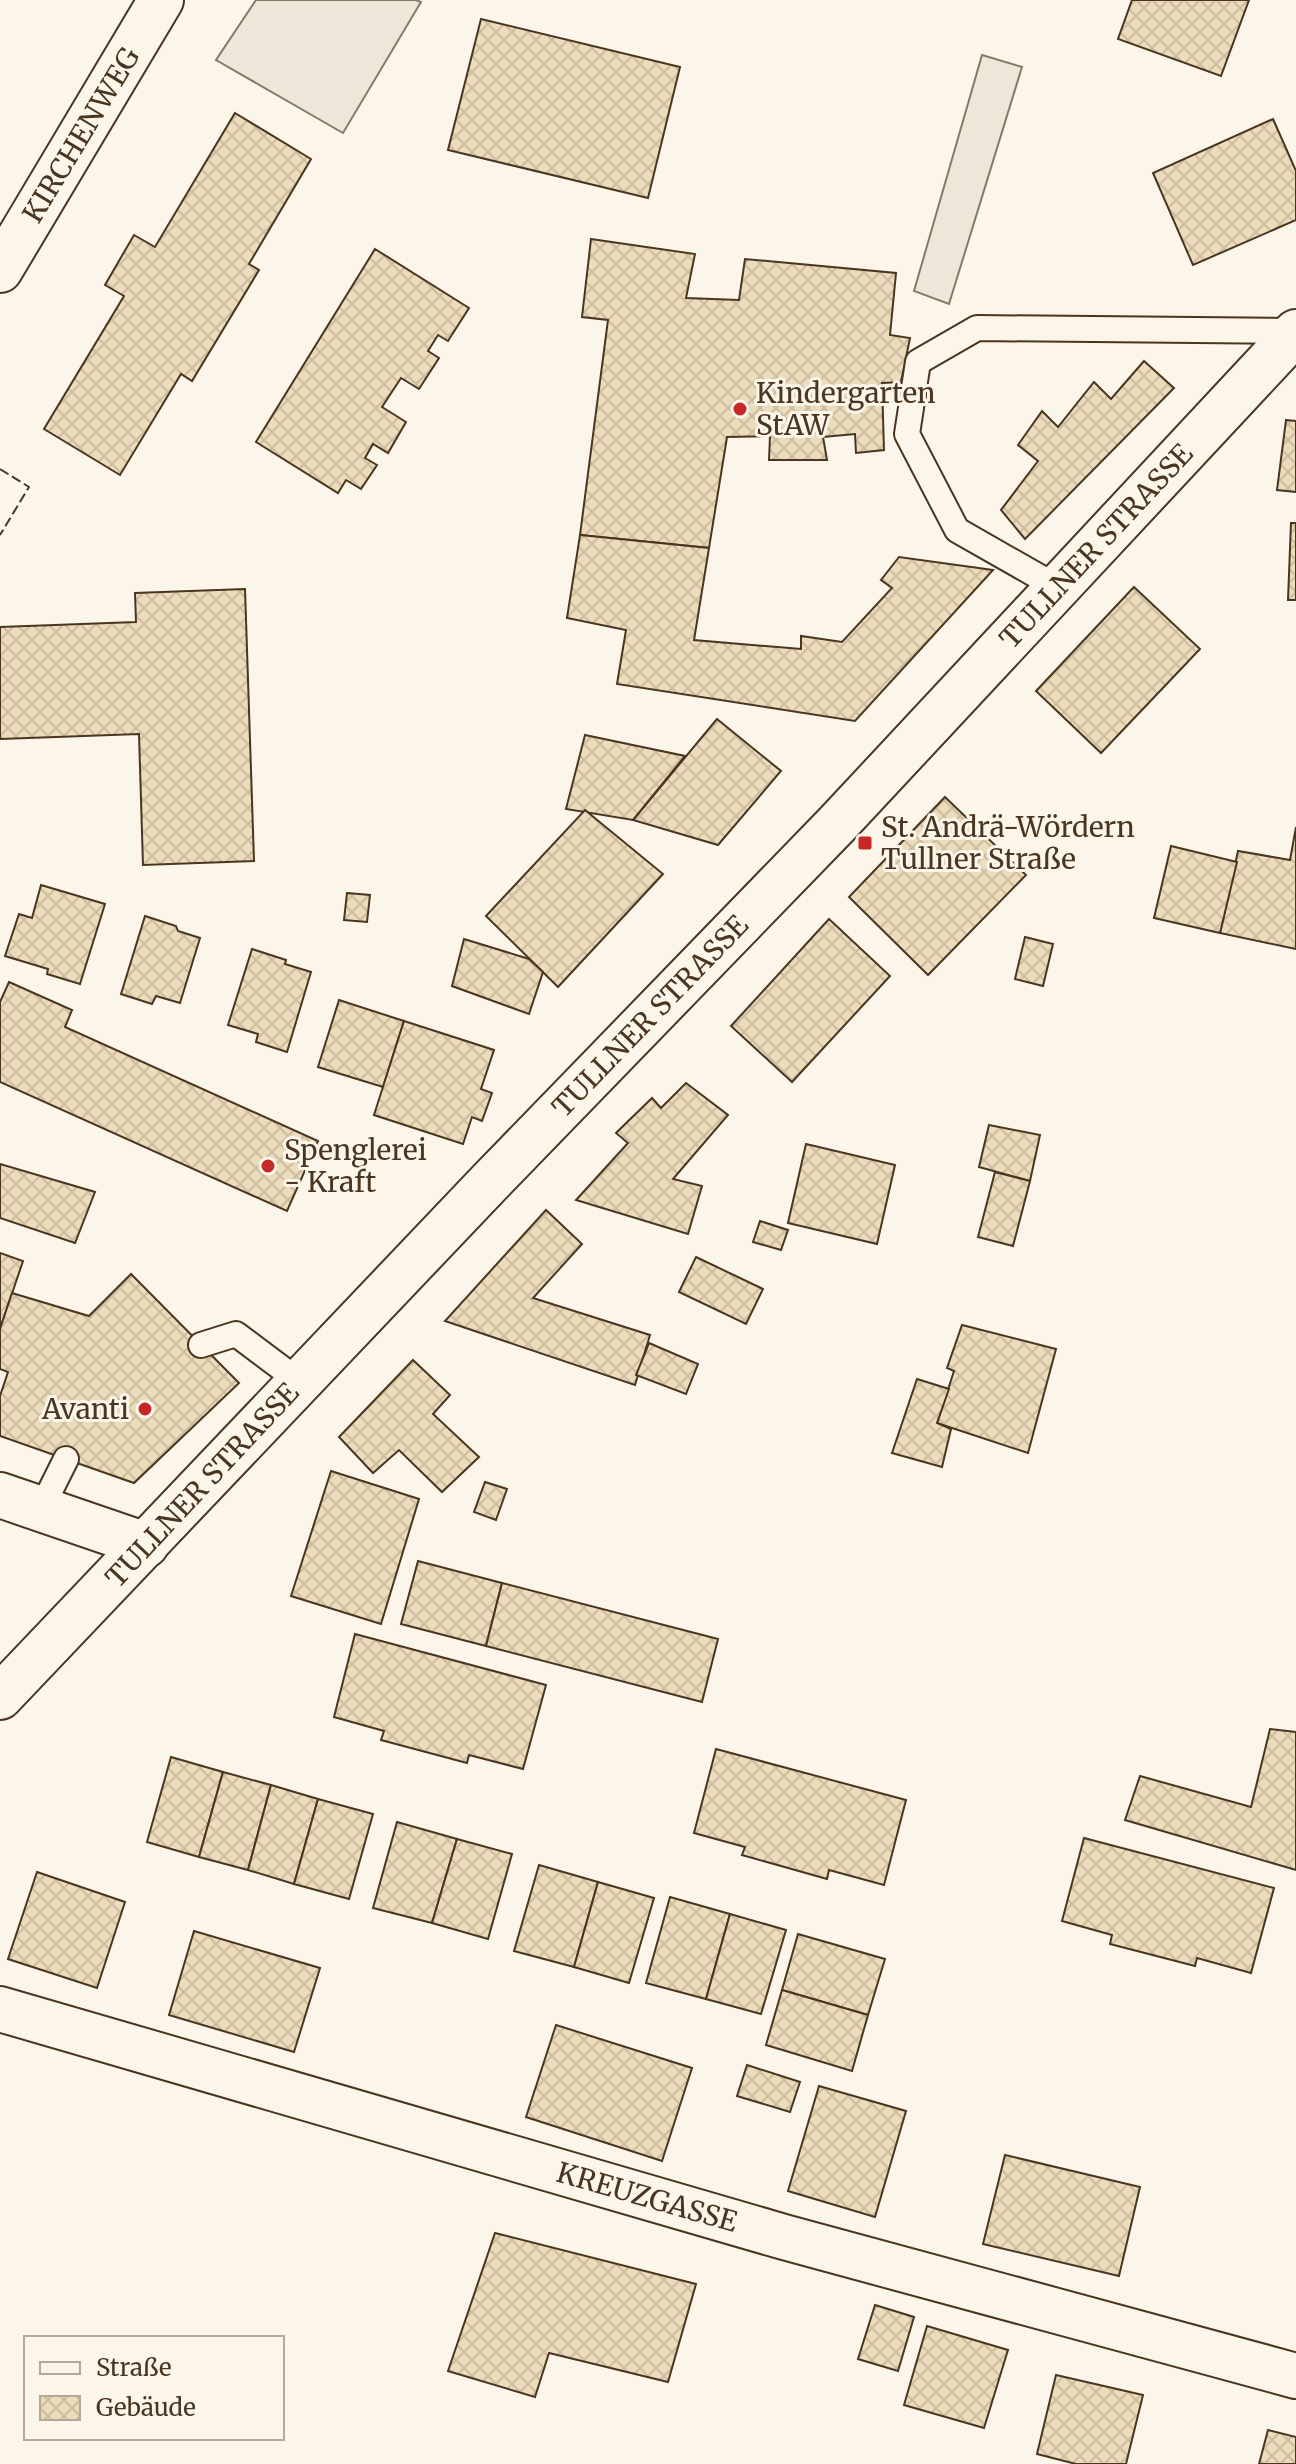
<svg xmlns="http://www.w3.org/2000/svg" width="1296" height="2464" viewBox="0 0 1296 2464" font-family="Merriweather,serif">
<defs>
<pattern id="building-cross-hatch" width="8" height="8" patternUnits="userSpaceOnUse" patternTransform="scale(2)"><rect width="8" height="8" fill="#ecdcbc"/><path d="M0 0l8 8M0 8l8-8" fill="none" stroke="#ccbda1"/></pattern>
</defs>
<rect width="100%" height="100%" fill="#fbf6e9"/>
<g fill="#ede7d9" stroke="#887966" stroke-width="2">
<polygon points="256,0 416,0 421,2 343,133 216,60"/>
<polygon points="982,55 1022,67 949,304 914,291"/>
</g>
<g fill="url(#building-cross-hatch)" stroke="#4a3520" stroke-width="2">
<polygon points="1132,0 1249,0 1221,76 1118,39"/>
<polygon points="481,19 680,67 648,198 448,150"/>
<polygon points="235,113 311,159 249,264 259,270 192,381 181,374 120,475 44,429 124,296 105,285 134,235 155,247"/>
<polygon points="1273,119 1296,171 1296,220 1193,265 1153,173"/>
<polygon points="591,239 695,254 686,298 739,300 745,259 896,273 890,335 910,338 901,382 882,383 884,450 856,453 855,434 823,437 827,460 769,460 770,436 727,437 709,548 580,535 608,320 582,317"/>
<polygon points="375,249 469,308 448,341 438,335 428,351 439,358 419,389 401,378 382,407 406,422 388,453 373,444 365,458 377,465 361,489 346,480 338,493 256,442"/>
<polygon points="1144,361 1174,388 1025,539 1001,510 1038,461 1018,445 1042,411 1058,427 1094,382 1111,399"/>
<polygon points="1286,420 1296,421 1296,492 1277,490"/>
<polygon points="1291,523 1296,523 1296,600 1288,600"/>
<polygon points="580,535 709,548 694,640 801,649 801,636 842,642 892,588 881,580 899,557 993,570 855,721 617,684 626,630 567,618"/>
<polygon points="1134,587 1200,649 1101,753 1036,691"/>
<polygon points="245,589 254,861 143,865 139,734 0,739 0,627 136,622 135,593"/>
<polygon points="717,719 781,771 718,845 633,820"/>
<polygon points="585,735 685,756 633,820 566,809"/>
<polygon points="945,797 1026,875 928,975 849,897"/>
<polygon points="585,810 663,874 558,987 486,916"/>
<polygon points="1296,827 1296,949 1220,933 1238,851 1290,860"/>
<polygon points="1171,846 1237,862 1220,933 1154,918"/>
<polygon points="41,885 105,904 80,984 47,974 48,969 5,956 19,914 32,918"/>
<polygon points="347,893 370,895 367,922 344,920"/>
<polygon points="145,916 176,926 178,931 200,938 180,1003 156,996 152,1004 121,994"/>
<polygon points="829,919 890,976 792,1082 731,1026"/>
<polygon points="1025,937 1053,944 1043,986 1015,979"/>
<polygon points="464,939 529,959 543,972 529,1014 452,986"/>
<polygon points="252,949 286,960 285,964 311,972 287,1052 256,1042 258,1034 228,1025"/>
<polygon points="9,982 72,1010 65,1027 318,1141 287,1211 0,1082 0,1002"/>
<polygon points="339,1000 404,1021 383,1087 318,1067"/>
<polygon points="404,1021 494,1050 481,1089 492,1093 482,1121 472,1117 463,1144 374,1115"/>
<polygon points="686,1083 728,1115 673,1179 702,1186 688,1234 576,1200 628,1143 616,1133 652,1098 661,1108"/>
<polygon points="989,1125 1040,1135 1030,1181 979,1167"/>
<polygon points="806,1144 895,1165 877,1244 788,1223"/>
<polygon points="0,1164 95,1192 75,1243 0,1218"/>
<polygon points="995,1172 1030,1181 1013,1246 978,1237"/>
<polygon points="546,1210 582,1244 533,1298 650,1335 635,1385 445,1321"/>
<polygon points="760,1221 788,1230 781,1250 753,1242"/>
<polygon points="0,1253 23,1261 0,1329"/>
<polygon points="696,1257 763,1289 746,1324 679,1292"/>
<polygon points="131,1274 239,1383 134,1483 0,1436 0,1396 8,1372 0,1369 0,1329 12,1293 89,1316"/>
<polygon points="962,1325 1056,1349 1028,1453 937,1423 954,1371 947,1368"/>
<polygon points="649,1343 698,1364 686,1394 636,1375"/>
<polygon points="413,1360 450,1395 433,1414 479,1457 442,1492 399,1450 373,1473 339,1437"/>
<polygon points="917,1379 949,1389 937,1423 951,1429 942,1467 892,1453"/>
<polygon points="331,1471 419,1499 381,1624 291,1596"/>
<polygon points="485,1482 507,1489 496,1520 474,1512"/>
<polygon points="418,1561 502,1583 486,1646 401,1624"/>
<polygon points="502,1583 718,1639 702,1702 486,1646"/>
<polygon points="355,1634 546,1685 523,1769 469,1755 467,1763 381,1740 384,1731 334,1717"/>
<polygon points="1270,1729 1296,1732 1296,1870 1125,1820 1140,1776 1251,1807"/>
<polygon points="716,1749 906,1800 884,1885 829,1870 827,1879 742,1855 745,1847 694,1833"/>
<polygon points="171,1757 223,1772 199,1857 147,1842"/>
<polygon points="223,1772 271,1785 248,1870 199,1857"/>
<polygon points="271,1785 318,1799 294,1884 248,1870"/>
<polygon points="318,1799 373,1814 349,1899 294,1884"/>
<polygon points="397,1822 457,1839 432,1923 373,1908"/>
<polygon points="1084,1838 1274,1888 1251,1973 1197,1958 1195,1966 1110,1944 1112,1935 1062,1921"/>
<polygon points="457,1839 512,1854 488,1939 432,1923"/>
<polygon points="539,1865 598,1882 574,1967 514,1951"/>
<polygon points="37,1872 125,1902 97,1988 8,1959"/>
<polygon points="598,1882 654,1898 629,1983 574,1967"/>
<polygon points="670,1897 730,1914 706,1999 646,1983"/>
<polygon points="730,1914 786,1930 761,2014 706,1999"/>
<polygon points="194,1931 320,1968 294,2052 169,2015"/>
<polygon points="798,1934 885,1959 868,2015 782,1990"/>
<polygon points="782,1990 868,2015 852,2071 766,2045"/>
<polygon points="556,2025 692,2068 662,2161 526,2117"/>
<polygon points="747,2065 800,2082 790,2112 737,2096"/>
<polygon points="819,2086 906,2111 875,2217 788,2191"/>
<polygon points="1005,2155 1140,2187 1119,2276 983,2244"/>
<polygon points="495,2233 696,2284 668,2382 549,2353 535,2397 448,2371"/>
<polygon points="875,2305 914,2317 898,2371 858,2359"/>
<polygon points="927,2326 1008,2350 984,2428 904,2405"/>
<polygon points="1056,2375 1143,2395 1126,2464 1076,2464 1037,2454"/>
<polygon points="1268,2430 1296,2437 1296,2464 1259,2464"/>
</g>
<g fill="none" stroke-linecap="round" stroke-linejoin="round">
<g stroke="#4a3520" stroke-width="28">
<g id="lane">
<polyline points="1057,587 957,530 907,434 918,362 977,328 1296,331"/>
<polyline points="201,1345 236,1334 300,1382"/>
<polyline points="41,1509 66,1459"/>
</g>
</g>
<g stroke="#4a3520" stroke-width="48">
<g id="street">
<polyline points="0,270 161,0"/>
<polyline points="0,1495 146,1545"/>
<polyline points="0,2009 784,2237 1296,2376"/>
</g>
</g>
<g stroke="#4a3520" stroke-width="48">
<polyline id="primary" points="0,1697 488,1184 838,823 1296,332"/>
</g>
<use href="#lane" stroke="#fbf6e9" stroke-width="24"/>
<use href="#street" stroke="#fbf6e9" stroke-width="44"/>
<use href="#primary" stroke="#fbf6e9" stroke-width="44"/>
<polyline stroke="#4a3520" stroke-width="2" stroke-dasharray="10 4" stroke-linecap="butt" points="0,469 29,487 0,535"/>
</g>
<g fill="#c62828" stroke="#fbf6e9" stroke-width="3">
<circle cx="740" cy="409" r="8"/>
<rect x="857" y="835" width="16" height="16" rx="4"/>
<circle cx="268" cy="1166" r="8"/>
<circle cx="145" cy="1409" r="8"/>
</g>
<g text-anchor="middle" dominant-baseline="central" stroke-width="6" stroke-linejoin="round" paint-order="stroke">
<g font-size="28" fill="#4a3520" stroke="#fbf6e9">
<text transform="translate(81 135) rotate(-59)">KIRCHENWEG</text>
<text transform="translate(1096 546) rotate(-47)">TULLNER STRASSE</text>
<text transform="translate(650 1016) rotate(-46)">TULLNER STRASSE</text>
<text transform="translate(202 1485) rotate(-47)">TULLNER STRASSE</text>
<text transform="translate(647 2197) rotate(16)">KREUZGASSE</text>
</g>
<g font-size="28" fill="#4a3520" stroke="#fbf6e9" text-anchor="start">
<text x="756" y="393">Kindergarten<tspan x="756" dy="32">StAW</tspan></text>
<text x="881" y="827">St. Andrä-Wördern<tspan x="881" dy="32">Tullner Straße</tspan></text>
<text x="284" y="1150">Spenglerei<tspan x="284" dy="32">- Kraft</tspan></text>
<text x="129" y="1409" text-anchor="end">Avanti</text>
</g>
</g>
<rect x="24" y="2336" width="260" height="104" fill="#fbf6e9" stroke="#b4a999" stroke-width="2"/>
<rect x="40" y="2362" width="40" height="12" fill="#fbf6e9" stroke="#b4a999" stroke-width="2"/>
<text x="96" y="2376" font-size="24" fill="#4a3520">Straße</text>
<rect x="40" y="2396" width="40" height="24" fill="url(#building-cross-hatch)" stroke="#b4a999" stroke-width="2"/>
<text x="96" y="2416" font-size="24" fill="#4a3520">Gebäude</text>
</svg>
